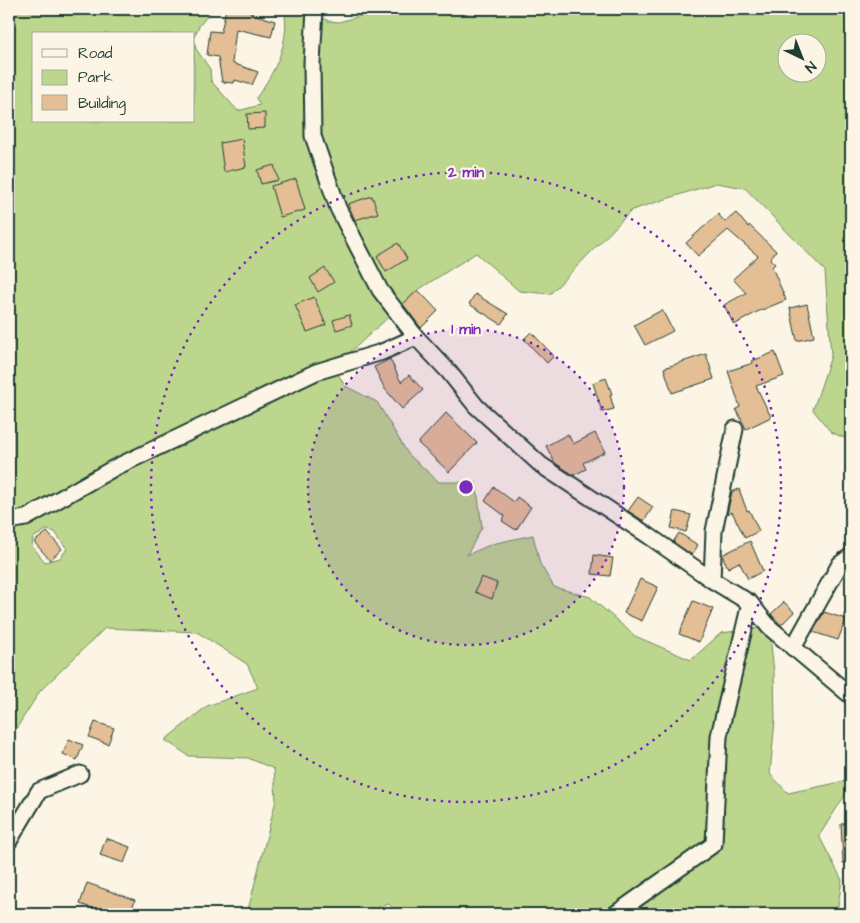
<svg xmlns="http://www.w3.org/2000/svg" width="860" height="923" viewBox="0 0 860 923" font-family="'Architects Daughter',sans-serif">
<rect width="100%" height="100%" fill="#fcf5e5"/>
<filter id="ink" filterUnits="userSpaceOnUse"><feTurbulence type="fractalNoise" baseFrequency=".02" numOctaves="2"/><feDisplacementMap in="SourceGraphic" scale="10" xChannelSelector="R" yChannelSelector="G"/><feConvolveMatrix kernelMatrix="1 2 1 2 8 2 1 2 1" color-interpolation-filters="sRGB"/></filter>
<g filter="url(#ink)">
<path fill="#bdd68d" stroke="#6e8a60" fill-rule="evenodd" d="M9,9H213L199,26L194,37L196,49L210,69L211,81L238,111L260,105L256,98C275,72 291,41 284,9H311L328,21L339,22L374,12L376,9H851V441L831,432L813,410L831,356L825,271L745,188L716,183L632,210L550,294L519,291L476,253L418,290L334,367L345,386L377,402L408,454L439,482H476L482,527L467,555L492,544L533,535L540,564L554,587L590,597L635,636L691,660L721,633L769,627L774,672L775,720L770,774L788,793L851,780V788L845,795L819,836L842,880L837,912L840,914H398L389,904L356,914H247L276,800L274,769L248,758L189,756L165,740L207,706L258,688L247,664L197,632L105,628L40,691L9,740ZM34,34H194V121H34ZM788,42H818V72H788ZM46,530L55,532L67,549L60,558L45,562L32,546L33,538Z"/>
<g fill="#e4bf95" stroke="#1f3d34">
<polygon points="226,9 245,9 251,12 250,13 275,21 271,37 236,29 232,63 258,72 252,85 235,80 234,83 222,82 218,57 207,55 210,31 221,32"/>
<polygon points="265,113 265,128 248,129 247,114"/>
<polygon points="242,139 246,167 224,172 220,143"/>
<polygon points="274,165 278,180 261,184 257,170"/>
<polygon points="296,179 305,210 280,217 271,186"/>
<polygon points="372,196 378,213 355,220 348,204"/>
<polygon points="736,213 748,227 749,225 776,251 770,259 775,264 772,267 786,300 757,312 734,325 724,305 746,293 733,279 758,256 728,230 698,256 686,243 718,214 725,222"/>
<polygon points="398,243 407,259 386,272 377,256"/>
<polygon points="325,268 334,282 318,292 310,278"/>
<polygon points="418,290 438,311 421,328 403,304"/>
<polygon points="475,294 508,314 501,324 469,304"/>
<polygon points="314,297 326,325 307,332 295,305"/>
<polygon points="807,304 814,337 797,341 790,308"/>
<polygon points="662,310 673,331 645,345 634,325"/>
<polygon points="349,315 352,325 336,330 333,320"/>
<polygon points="531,332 554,356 547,363 524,339"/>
<polygon points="775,352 784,376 756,386 771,417 746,429 736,409 740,407 728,371 753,363 752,361"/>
<polygon points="706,354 714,379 672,393 664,368"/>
<polygon points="390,359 401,382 409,375 423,390 402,409 385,389 374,367"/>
<polygon points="606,378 612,394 610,395 614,409 602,412 593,383"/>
<polygon points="446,413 477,443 449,472 418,443"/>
<polygon points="595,433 605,452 583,463 586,469 574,475 555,463 546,446 568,434 573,444"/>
<polygon points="494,487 514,502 517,497 531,507 516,530 502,521 505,516 485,501"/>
<polygon points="739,489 747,511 749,510 759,531 745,538 732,512 727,514 732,492"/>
<polygon points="638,497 653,507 644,521 628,511"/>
<polygon points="675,511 691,515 686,532 671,528"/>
<polygon points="47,532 62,549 50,560 34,542"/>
<polygon points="679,533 698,545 692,555 673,542"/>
<polygon points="750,541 763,571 748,579 739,562 728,568 722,555"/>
<polygon points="594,555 613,558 610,576 592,574"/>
<polygon points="481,577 497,583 492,599 475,592"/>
<polygon points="640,579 658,587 642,621 624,613"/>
<polygon points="693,601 713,609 699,642 679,634"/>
<polygon points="784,602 794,612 781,625 771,614"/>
<polygon points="824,612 846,619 838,640 813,632"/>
<polygon points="95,722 114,728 108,744 89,737"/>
<polygon points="69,739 83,745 77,760 63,754"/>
<polygon points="851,823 851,863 843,863 841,824"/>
<polygon points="106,838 130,847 124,863 100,855"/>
<polygon points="87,883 135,900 130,914 113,909 111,914 109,914 80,904"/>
</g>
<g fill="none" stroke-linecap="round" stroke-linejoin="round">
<g stroke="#1f3d34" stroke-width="19">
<g id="street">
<polyline points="315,9 312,63 313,136 338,208 380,290 416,337 449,372 476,406 541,465 649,536 712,580 750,603 769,627 851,696"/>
<polyline points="9,521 26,518 114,468 316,372 382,352 416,337"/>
<polyline points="712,580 714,531 735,429"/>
<polyline points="793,648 840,564 851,556"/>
<polyline points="9,841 39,791 80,774"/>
<polyline points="615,914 714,844 719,736 750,603"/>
</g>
</g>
<use href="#street" stroke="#fcf5e5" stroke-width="15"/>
</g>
</g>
<circle cx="466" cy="487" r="158" fill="#7b2cbf" fill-opacity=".12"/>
<g fill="none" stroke="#7b2cbf" stroke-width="2.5" stroke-dasharray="2.5 5">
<circle cx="466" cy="487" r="158"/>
<circle cx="466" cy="487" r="315"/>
</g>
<circle cx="466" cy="487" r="8" fill="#7b2cbf" stroke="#fcf5e5" stroke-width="2.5"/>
<g font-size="15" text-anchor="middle" font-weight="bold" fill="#7b2cbf" stroke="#fcf5e5" stroke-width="4.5" stroke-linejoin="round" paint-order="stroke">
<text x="466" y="177">2 min</text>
<text x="466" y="334">1 min</text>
</g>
<rect width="860" height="923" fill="none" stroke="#fcf5e5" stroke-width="30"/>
<rect x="15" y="15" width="830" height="893" fill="none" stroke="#1f3d34" stroke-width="2" filter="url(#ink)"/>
<rect x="32" y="32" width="162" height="90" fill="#fcf5e5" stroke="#a4ab9e"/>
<rect x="42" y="49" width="25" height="8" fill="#fcf5e5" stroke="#a4ab9e"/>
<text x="78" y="58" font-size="15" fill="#1f3d34">Road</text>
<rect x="42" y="70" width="25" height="15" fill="#bdd68d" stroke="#a4ab9e"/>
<text x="78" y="82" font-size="15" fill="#1f3d34">Park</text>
<rect x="42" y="95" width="25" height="15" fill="#e4bf95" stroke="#a4ab9e"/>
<text x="78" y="108" font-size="15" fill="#1f3d34">Building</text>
<g transform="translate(802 58) rotate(137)"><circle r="24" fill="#fcf5e5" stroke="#a4ab9e"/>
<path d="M0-4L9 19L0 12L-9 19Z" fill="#1f3d34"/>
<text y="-8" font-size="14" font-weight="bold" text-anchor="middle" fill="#1f3d34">N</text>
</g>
</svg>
